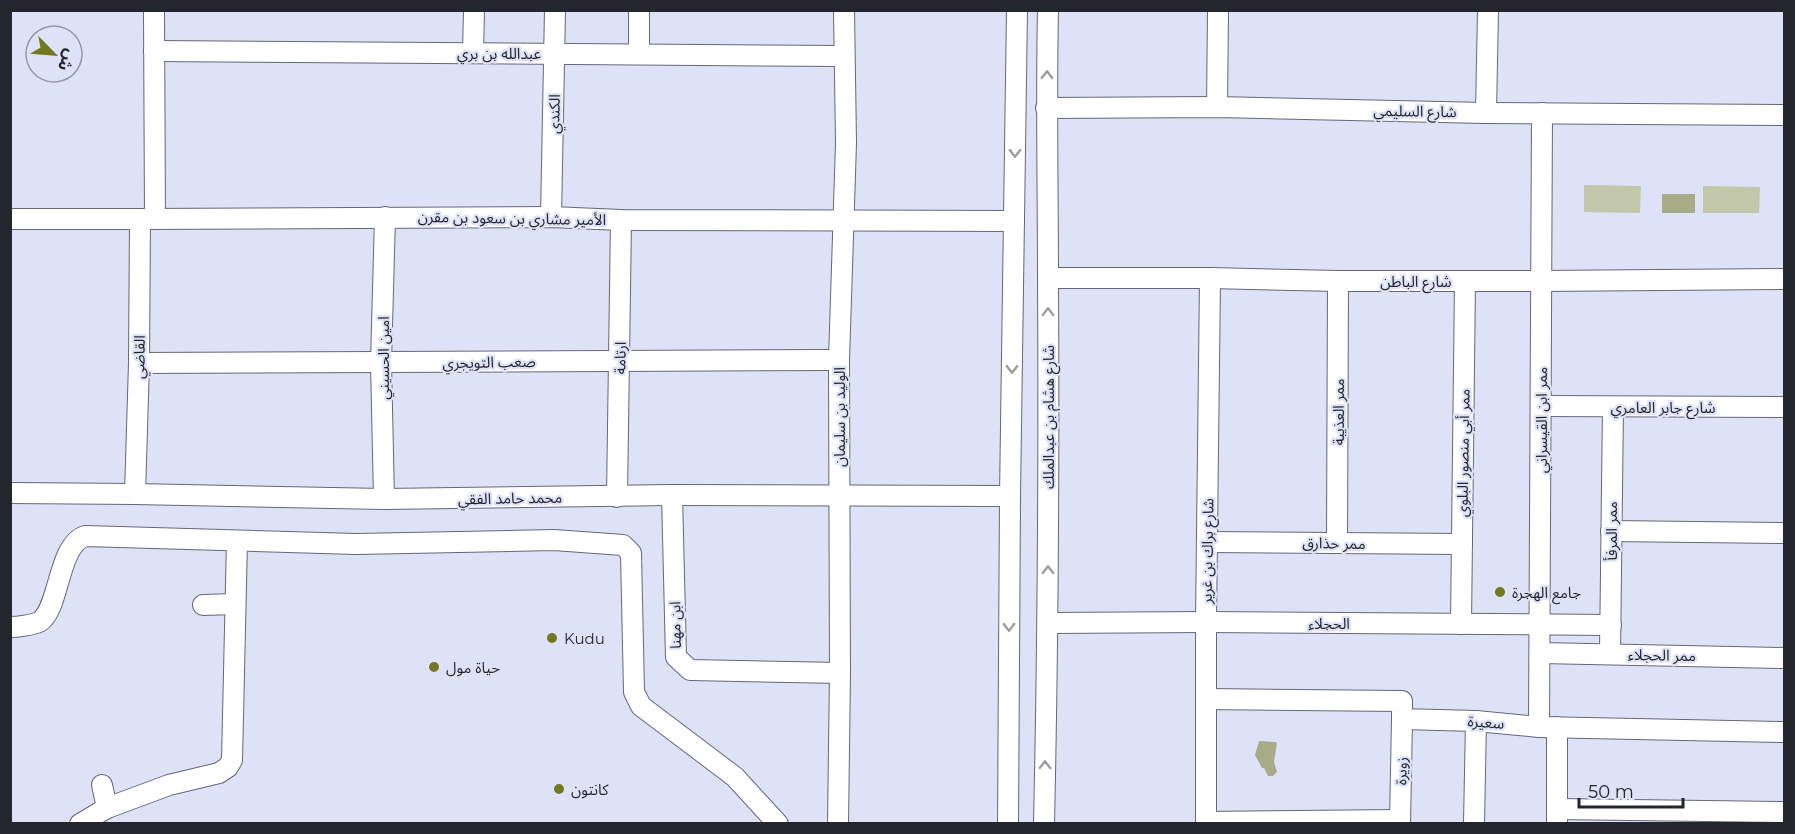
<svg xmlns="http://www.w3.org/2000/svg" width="1795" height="834" viewBox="0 0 1795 834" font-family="Montserrat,'Noto Sans Arabic',sans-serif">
<rect width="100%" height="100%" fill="#dee2f6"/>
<g fill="#c3c7aa">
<polygon points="1584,185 1641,186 1640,213 1584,212"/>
<polygon points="1703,186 1760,187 1759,213 1703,213"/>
</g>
<g fill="#a8ac86">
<rect x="1662" y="194" width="33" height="19"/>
<polygon points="1259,741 1275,742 1277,743 1274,762 1277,772 1273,776 1268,776 1264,768 1262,768 1255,755"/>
</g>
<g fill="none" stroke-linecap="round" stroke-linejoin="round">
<g stroke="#646778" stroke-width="22">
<g id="minor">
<polyline points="154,10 155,219"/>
<polyline points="154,51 844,56"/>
<polyline points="473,53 474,10"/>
<polyline points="639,54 639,10"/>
<polyline points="1217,107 1218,10"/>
<polyline points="1046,108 1217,107 1486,113 1784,115"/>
<polyline points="1486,113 1488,10"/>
<polyline points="551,217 555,10"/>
<polyline points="10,219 140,219 551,217 621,220 1014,221"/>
<polyline points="1048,278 1210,278 1338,281 1541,281 1784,279"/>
<polyline points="139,363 839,360"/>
<polyline points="1541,406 1784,407"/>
<polyline points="10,493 135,494 384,499 672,495 1010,496"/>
<polyline points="135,494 139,363 140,219"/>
<polyline points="672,495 676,657 690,670 840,673"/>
<polyline points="617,497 621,220"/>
<polyline points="384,499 381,363 385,217"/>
<polyline points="1611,531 1784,533"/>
<polyline points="1207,542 1462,544"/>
<polyline points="1337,542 1338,281"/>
<polyline points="203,605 235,604"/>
<polyline points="1048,623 1206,622 1611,625"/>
<polyline points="1461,624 1465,281"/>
<path d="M10,627C18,627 32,625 39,622C60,610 57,546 85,536L356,544L554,540L623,545L631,553L634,692L641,706L735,777L778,824"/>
<polyline points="1540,653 1784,658"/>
<polyline points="1610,654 1613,407"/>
<polyline points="1206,699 1402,701 1402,719 1476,721 1539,727 1784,732"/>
<polyline points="1539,727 1542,113"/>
<polyline points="102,785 107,808"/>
<polyline points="1557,809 1784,812"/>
<polyline points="1206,822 1400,820"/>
<polyline points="80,824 107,808 169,785 219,773 228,767 232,760 237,541"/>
<polyline points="838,824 840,673 839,360 846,143 844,10"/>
<polyline points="1008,824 1010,496 1017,10"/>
<path d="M1044,824C1048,642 1049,460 1048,278C1048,189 1046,100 1048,10"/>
<polyline points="1206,824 1206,622 1210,278"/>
<polyline points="1400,824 1402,719"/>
<polyline points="1474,824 1476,721"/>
<polyline points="1557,824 1557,727"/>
</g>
</g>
<use href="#minor" stroke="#fff" stroke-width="20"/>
</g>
<defs><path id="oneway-chevron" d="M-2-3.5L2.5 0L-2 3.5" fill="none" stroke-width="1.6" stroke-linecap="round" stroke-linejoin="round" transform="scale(1.5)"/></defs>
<g stroke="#9c9da0">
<use href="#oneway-chevron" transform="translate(1047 75) rotate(-89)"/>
<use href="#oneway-chevron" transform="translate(1015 153) rotate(91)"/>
<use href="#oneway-chevron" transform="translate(1048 312) rotate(-90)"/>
<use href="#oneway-chevron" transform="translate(1012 369) rotate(91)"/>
<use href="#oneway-chevron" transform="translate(1048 570) rotate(-90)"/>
<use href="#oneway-chevron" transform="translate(1009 627) rotate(90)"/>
<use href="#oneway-chevron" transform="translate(1045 765) rotate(-89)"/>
</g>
<g fill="#737923" stroke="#dee2f6" stroke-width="2">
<circle cx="1500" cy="592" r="6"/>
<circle cx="552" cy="638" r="6"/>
<circle cx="434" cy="667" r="6"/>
<circle cx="559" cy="789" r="6"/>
</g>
<g text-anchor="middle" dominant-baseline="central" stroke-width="4.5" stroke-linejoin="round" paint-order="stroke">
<g font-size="15" fill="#24262d" stroke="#dee2f6">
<text x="499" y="53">عبدالله بن بري</text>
<text transform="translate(1415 111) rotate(1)">شارع السليمي</text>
<text transform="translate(554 114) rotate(-89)">الكندي</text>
<text transform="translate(512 218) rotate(1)">الأمير مشاري بن سعود بن مقرن</text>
<text x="1416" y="281">شارع الباطن</text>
<text transform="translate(139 357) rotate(-89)">القاضي</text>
<text transform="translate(383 358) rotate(-90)">امين الحسيني</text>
<text transform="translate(620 358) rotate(-89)">ارتامة</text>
<text transform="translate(489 362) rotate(-1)">صعب التويجري</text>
<text x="1663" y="407">شارع جابر العامري</text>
<text transform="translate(1338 412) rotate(-90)">ممر العذيبة</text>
<text transform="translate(839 417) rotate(-90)">الوليد بن سليمان</text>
<text transform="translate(1048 417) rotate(-90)">شارع هشام بن عبدالملك</text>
<text transform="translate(1541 420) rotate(-90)">ممر ابن القيسراني</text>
<text transform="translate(1463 453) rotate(-89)">ممر أبي منصور البلوي</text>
<text transform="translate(510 498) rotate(-1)">محمد حامد الفقي</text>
<text transform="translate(1611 531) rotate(-90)">ممر المرفأ</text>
<text transform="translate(1334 543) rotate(1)">ممر حذارق</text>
<text transform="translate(1207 551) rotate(-89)">شارع براك بن غرير</text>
<text x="1329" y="623">الحجلاء</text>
<text transform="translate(675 625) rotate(-91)">ابن مهنا</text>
<text transform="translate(1662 655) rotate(1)">ممر الحجلاء</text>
<text transform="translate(1486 722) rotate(4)">سعيرة</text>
<text transform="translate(1401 771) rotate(-89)">زويرة</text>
</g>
<g font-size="15" fill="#24262d" stroke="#dee2f6" text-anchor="start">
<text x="1512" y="592">جامع الهجرة</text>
<text x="564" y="638">Kudu</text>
<text x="446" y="667">حياة مول</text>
<text x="571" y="789">كانتون</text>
</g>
</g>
<rect width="1795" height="834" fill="none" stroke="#24262d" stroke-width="24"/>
<g transform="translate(54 54) rotate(115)"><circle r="28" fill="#dee2f6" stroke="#9497a6" stroke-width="1.5"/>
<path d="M0-4.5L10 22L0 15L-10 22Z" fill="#737923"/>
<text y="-9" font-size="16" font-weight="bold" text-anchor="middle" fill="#24262d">ش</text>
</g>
<path d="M1579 798v9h104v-9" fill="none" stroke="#24262d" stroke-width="3"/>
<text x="1588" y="798" font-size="18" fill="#24262d" stroke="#dee2f6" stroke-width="4.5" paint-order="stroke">50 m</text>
</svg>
